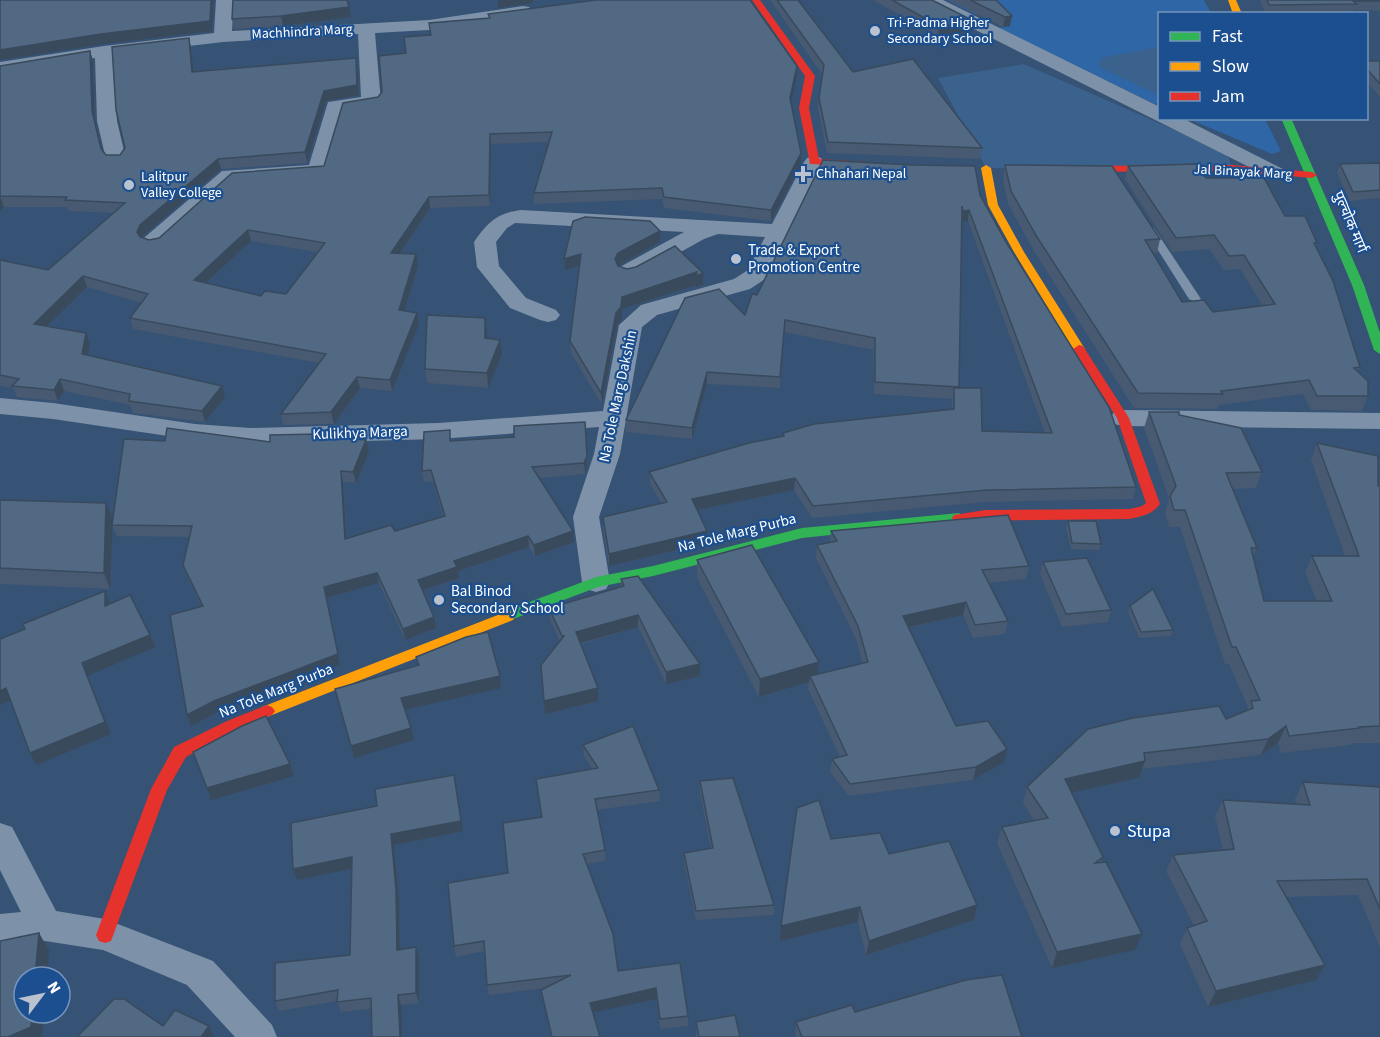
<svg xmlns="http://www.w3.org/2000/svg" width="1380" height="1037" viewBox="0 0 1380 1037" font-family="'Source Sans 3','Noto Sans Devanagari',sans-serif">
<rect width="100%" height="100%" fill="#365274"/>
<g fill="#2f66a5">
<polygon points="947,0 1204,0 1211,13 1160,14 1159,106 998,28 1010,26 995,11 975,14"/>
<polygon points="1189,119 1265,119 1281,151 1272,154"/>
</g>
<g fill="#3b618d">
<polygon points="1159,47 1159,95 1099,67 1101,58"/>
<polygon points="1024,64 1227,153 1232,168 986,168 938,78"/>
</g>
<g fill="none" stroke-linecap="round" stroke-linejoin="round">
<polygon fill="#7d92a8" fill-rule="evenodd" points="1149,225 1154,228 1201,299 1199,301 1195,302 1189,299 1144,228"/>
<g fill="#7d92a8" fill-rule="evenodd">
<polygon points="216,0 234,0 232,31 429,20 523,6 529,7 532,11 529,15 523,16 429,30 375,33 381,102 378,106 343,111 325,175 234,181 161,247 153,249 145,247 142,242 145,237 222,171 309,165 328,102 361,97 358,34 223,42 113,55 117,121 126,159 123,163 109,163 106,159 97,121 95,58 0,74 0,62 104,46 214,33"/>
<polygon points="921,0 943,0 1160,107 1160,118 1182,118 1285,170 1288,174 1285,178 1271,178 924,4"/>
<path d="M814,156L821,158L824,162L765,279L750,289L657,315L642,327L620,454L599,517L610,582L606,589L596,592L586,589L582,582L573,517L594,454L599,427L438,439L250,444L195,440L53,419L0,414V398L53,403L195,424L250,428L438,423L603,411L619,325L641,305L734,279L748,270L765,237L718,234L704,239L636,277L628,279L620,277L617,272L620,267L684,232L515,223L507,228L496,242L499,266L526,298L556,310L560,315L556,320L548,322L540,320L510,308L477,267L474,242C487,223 497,213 521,210L772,224L804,162L807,158Z"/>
<polygon points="1123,410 1380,413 1380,429 1123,426 1114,424 1110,418 1114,412"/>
<polygon points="0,823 12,827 56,911 105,919 213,961 272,1025 277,1037 235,1037 187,985 103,950 45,941 0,946 0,914 21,912 0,870"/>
</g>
<g fill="#30b455" fill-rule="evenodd">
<polygon points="1281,118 1291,118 1364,285 1380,333 1380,354 1374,350 1352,285"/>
<polygon points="959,513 966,518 964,521 802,538 653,576 598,587 508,621 503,620 501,616 503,612 596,577 653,566 802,528"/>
</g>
<g fill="#ff9f0a" fill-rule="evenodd">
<polygon points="1228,0 1236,0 1242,14 1233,14"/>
<polygon points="986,165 991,168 998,205 1024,252 1085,349 1083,352 1079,353 1073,349 1014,252 988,205 981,168"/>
<polygon points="508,611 513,612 515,616 513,620 272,715 267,717 262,715 259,711 262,707"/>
</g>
<g fill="#e5322d" fill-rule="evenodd">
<polygon points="752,0 760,0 815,76 809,108 819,159 867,162 872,165 871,167 810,164 799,108 805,76"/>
<polygon points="1232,165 1312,172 1317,175 1312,178 1232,171 1071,172 1066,169 1071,166"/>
<path d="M1079,345L1083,346L1129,418L1160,504C1152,515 1142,516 1130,519L954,521L952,518L954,515L985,510L1130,509L1142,506L1146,503L1117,418L1073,349Z"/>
<polygon points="267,705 272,707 275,711 272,715 237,729 186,757 167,790 111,941 105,943 99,941 96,935 151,789 174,747 227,721"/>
</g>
</g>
<g fill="#475a72" fill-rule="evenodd">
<polygon points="233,0 351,17 283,26 234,29 232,19"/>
<polygon points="770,0 798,0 853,72 982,148 980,159 827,153 818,108 822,74"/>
<polygon points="873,0 932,0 973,31 938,36"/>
<polygon points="948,0 996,0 1010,26 1003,27"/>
<polygon points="1260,0 1380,0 1380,11 1354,10 1353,14 1265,14"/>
<path d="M488,14L797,76L791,102L801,164L771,221L664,208L662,199L534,204V193L548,142L491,144L490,206L430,208L400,254H416L418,265L404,311L419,324L392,391L360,388L334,424L283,425L281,414L319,363L133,329L130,318L142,303L87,287L47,326L90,344L88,355L225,397L205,422L133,413L130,405L64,391L58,401L17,397L13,388L0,386V260L48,270L114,213L68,211L67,207H4L0,212V66L90,51L93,61L95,122L102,150L106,155H120L125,148L189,38L191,48L194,71L356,58L357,68L359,95L326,101L307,163L221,169L143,236L142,238L149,240L159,238L324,166L378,97L406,53L431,35L489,18ZM251,241L317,252L286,294L261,296L206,283Z"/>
<polygon points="1366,61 1380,61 1380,97 1366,81"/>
<polygon points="1380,163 1380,198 1350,201 1337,173 1340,164"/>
<polygon points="1005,165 1160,239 1157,253 1153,253 1182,302 1213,312 1263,306 1240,269 1224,270 1209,249 1172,252 1125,179 1128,166 1206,178 1285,216 1317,243 1316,247 1360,367 1358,372 1368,396 1362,411 1311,410 1303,394 1219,405 1218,409 1134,408 1034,251 1008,204 1003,179"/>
<path d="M980,195L1136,487L1133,499L985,502L812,518L794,490L697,510L706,543L609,566L603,529V517L661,503L650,484L649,472L783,436V433L952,410V399L874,394L873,350L784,332L780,388L707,384L692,439L626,432V420L745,315L757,295ZM968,221L1045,433L982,431L959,388L962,222Z"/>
<polygon points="660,231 660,242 619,265 618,266 627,269 703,285 696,287 696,285 622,309 622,319 617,325 602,405 571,353 570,341 580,266 565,270 564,259"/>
<polygon points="487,332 487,338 502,354 488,388 427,383 425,369"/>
<polygon points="1149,412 1179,415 1262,472 1256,488 1233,489 1257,548 1253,557 1264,601 1317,601 1305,573 1312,556 1345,556 1311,460 1317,443 1378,486 1380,486 1380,743 1352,743 1351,745 1281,753 1278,743 1261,755 1142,769 1139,778 1072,792 1102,862 1135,950 1052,968 997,843 1002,827 1034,821 1023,803 1027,787 1226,719 1247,711 1248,707 1229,664 1225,664 1180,527 1169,527 1165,513 1169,498 1144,428"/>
<polygon points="585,422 587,467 585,474 539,478 573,531 574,542 535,556 529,547 458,571 459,578 422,590 434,617 436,628 405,640 379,583 326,598 340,665 218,712 191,726 187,715 202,607 187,576 183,565 189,537 117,536 112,525 165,441 270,442 317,436 366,440 369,451 356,483 343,482 347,539 395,531 443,516 433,481 424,482 422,471 452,441 514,437"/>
<polygon points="0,500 113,519 110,589 0,584"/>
<polygon points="1068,521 1101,544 1099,550 1071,549 1066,528"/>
<polygon points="831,531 1029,566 1026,579 988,583 1008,621 1005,634 973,638 963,615 908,628 956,726 1004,762 973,780 849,796 830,772 832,759 840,757 808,689 809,682 759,697 697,578 697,560 819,662 817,674 863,664 856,639 816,558 817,545 830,543"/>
<polygon points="1043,562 1111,610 1108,622 1062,627 1040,574"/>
<polygon points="621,579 700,664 700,676 666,684 638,627 581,644 598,688 598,701 545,714 560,641 550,620 549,608 621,587"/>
<polygon points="1130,606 1173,630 1171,636 1139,638 1128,612"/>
<polygon points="583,745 659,790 660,801 597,810 605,850 605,861 587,864 618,971 680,963 688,1016 688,1026 660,1029 657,999 593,1012 600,1037 551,1037 541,990 545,988 489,995 487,985 485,951 456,957 454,946 508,873 542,817 592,769 584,756"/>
<polygon points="700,781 774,905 774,915 696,920 684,863 684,853 711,849 700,792"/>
<polygon points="1303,782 1380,787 1380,948 1358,895 1286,897 1325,965 1316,980 1208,1007 1180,944 1187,928 1194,926 1166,871 1173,855 1223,850 1215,816 1223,800 1296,804 1295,799"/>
<polygon points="291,823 463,831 394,845 399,900 400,949 419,958 419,1003 341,1012 337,1001 279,1011 275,1001 350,955 351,868 297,880"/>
<polygon points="831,839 889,854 977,905 974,920 866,955 858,922 780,941 781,926"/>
<polygon points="855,1012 1022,1037 796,1037 795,1035 796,1022"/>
<polygon points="696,1022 740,1037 696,1037"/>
</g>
<g fill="#394a5c">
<polygon points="211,0 214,0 212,31 104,44 0,60 0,50"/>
<polygon points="498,0 533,0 533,3 498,8"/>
<polygon points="349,7 351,17 283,26 281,16"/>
<polygon points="1012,16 1010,26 1003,27 1005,17"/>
<polygon points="974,21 973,31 938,36 939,26"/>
<polygon points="189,38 191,48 195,82 192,72"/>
<polygon points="90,51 93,61 95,122 104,160 92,111"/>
<polygon points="356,58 357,68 359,95 326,101 307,163 305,152 324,91"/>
<polygon points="797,66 797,76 790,108 790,98"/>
<polygon points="490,134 491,144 490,206 489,195"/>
<polygon points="801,153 801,164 771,221 771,210"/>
<polygon points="218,159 221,169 143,236 140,243 137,232 140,225"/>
<polygon points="0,196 4,207 0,212"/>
<polygon points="429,197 430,208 393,264 391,253"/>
<polygon points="969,210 968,221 962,222 963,211"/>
<polygon points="248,230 251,241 197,291 194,280"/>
<polygon points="660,231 660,242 619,265 615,271 615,259 618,253"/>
<polygon points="416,254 418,265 401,322 399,310"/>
<polygon points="581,254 582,265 565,270 564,259"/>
<polygon points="697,272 703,273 703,285 696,287 696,285 622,309 622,319 617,325 602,405 601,393 616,313 622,297"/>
<polygon points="83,276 87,287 38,335 34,324"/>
<polygon points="417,313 419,324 392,391 390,380"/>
<polygon points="485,318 487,332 487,352 485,338"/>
<polygon points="86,333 90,344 86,365 82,354"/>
<polygon points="500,340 502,354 488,388 487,373"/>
<polygon points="707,372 707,384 692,439 692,428"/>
<polygon points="357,377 360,388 334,424 331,412"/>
<polygon points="60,379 64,391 58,401 54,390"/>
<polygon points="222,386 225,397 205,422 202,411"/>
<polygon points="585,422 587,467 585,474 584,463"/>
<polygon points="366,440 369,451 356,483 353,472"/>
<polygon points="341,471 343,482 347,550 345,539"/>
<polygon points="795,478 794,490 692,511 692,499"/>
<polygon points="106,503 113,519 110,589 104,573"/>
<polygon points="573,531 574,542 535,556 534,545"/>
<polygon points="707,531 706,543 609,566 609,554"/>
<polygon points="528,536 529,547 458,571 459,578 420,591 418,580 454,561"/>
<polygon points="377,573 379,583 326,598 340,665 218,712 191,726 187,715 324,587"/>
<polygon points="105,591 110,603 105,606"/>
<polygon points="966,602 963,615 901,629 903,616"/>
<polygon points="638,615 638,627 577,644 576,632"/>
<polygon points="434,617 436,628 405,640 403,629"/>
<polygon points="150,635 155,647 87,676 111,734 36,765 30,753 82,663"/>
<polygon points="819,662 817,680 810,676 809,682 759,697 760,679"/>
<polygon points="700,664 700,676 666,684 666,672"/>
<polygon points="500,676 501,688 404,710 401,698"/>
<polygon points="6,688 12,700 0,705 0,691"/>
<polygon points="598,688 598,701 545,714 544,701"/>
<polygon points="1286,726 1278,743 1261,755 1268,739"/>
<polygon points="411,728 414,740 354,758 351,746"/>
<polygon points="1007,749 1004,762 973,780 976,767"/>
<polygon points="1145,761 1139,778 1060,795 1065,779"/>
<polygon points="290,764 294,776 211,800 207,788"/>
<polygon points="456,785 463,831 394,845 399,900 400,960 397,950 391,834"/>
<polygon points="352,857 355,868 297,880 293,869"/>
<polygon points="977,905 974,920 866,955 869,941"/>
<polygon points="860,907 858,922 780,941 781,926"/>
<polygon points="39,933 49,950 47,977 35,977"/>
<polygon points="1142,934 1135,950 1052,968 1057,952"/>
<polygon points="416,947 419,958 419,1003 416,993"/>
<polygon points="1325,965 1316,980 1208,1007 1216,991"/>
<polygon points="656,988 657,999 591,1013 590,1003"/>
<polygon points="398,995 401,1005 402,1037 400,1037"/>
<polygon points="32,1013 44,1013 42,1037 8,1037"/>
<polygon points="209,1026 214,1037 201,1037"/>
</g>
<g fill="#526984" stroke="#394a5c" stroke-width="1.5" fill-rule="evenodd">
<polygon points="0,0 211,0 210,21 101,34 0,50"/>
<polygon points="233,0 347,0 349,7 281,16 232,19"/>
<path d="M596,0H750L797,66L790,98L801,153L771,210L664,197L662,188L534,193L552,132L490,134L489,195L429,197L391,253L416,254L399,310L417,313L390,380L357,377L331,412L281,414L326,354L130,318L148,294L83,276L34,324L86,333L82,354L222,386L202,411L129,401L130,394L60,379L54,390L12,386L19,379L0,375V260L48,270L125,203L65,200L67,197L0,196V66L90,51L92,111L101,149L106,155H120L125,148L116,110L112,47L189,38L192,72L356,58L357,85L324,91L305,152L218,159L140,225L137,232L140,237L149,240L159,238L232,173L324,166L343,103L378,97L382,92L379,56L406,53L404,37L431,35L429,23L490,18L488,14ZM248,230L325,243L286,294L265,291L261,296L194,280Z"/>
<polygon points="777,0 798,0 853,72 913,59 982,148 828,142 819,98 824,65"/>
<polygon points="892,0 932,0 974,21 939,26"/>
<polygon points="970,0 996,0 1012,16 1005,17"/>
<polygon points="1267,0 1380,0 1380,1 1353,1 1357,4 1269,5"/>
<polygon points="1366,61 1380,61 1380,84 1366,68"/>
<polygon points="823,160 911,165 975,166 980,195 1006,242 1109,407 1136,487 987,490 813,506 795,478 692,499 707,531 609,554 603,517 667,502 649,472 749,443 784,436 783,433 814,424 954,409 954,388 981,388 982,431 1052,433 969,210 963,211 962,206 959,387 875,382 875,338 785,320 780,377 707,372 692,428 626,420 685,298 719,289 745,315 752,294 757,295"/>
<polygon points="1380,163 1380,190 1353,192 1340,164"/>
<polygon points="1196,164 1206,178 1264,178 1285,216 1305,216 1317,243 1314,243 1333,281 1360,367 1354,368 1368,381 1368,396 1317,396 1309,380 1221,391 1223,394 1138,393 1037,237 1011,191 1005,165 1112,166 1160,239 1145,240 1182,302 1204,300 1213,312 1275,304 1244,255 1229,256 1214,235 1176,238 1128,166"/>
<polygon points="585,217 650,221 660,231 618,253 615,259 618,266 627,269 636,267 675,246 703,273 696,276 697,272 622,297 621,307 616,313 601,393 570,341 581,254 564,259 573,221"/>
<polygon points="427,315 485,318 485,338 500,340 487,373 425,369"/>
<polygon points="1149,412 1179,412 1179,415 1241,428 1262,472 1226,473 1257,548 1251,548 1264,601 1332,601 1312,556 1359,556 1317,443 1378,456 1378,486 1380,486 1380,726 1359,727 1360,728 1289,736 1286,726 1268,739 1144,753 1145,761 1065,779 1103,857 1095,863 1106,862 1142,934 1057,952 1002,827 1048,818 1027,787 1088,729 1133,718 1219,706 1226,719 1253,708 1251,701 1260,700 1236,647 1232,647 1185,510 1174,510 1170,496 1176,486"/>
<polygon points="585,422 587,456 584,463 532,467 573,531 534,545 528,536 454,561 457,567 418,580 434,617 403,629 377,573 324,587 338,654 214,701 187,715 170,615 203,606 183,565 192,526 112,525 124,439 165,441 167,428 270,442 270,435 316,434 314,436 366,440 353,472 341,471 345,539 391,525 395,531 445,516 431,470 422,471 424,432 450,430 450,441 514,437 514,426"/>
<polygon points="0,500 106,503 104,573 0,568"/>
<polygon points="1008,515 1029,566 982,570 1008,621 975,625 966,602 903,616 956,726 988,721 1007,749 976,767 850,784 832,759 847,755 810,676 868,662 858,626 817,545 837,541 831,531"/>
<polygon points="1068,521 1096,521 1101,544 1072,543"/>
<polygon points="752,545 819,662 760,679 697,560"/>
<polygon points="1087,558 1111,610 1066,614 1043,562"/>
<polygon points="638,576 700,664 666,672 638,615 576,632 598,688 544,701 541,665 564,636 562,636 549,608 624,586 621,579"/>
<polygon points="1153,589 1173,630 1141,632 1130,606"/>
<polygon points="105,591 105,606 130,595 150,635 82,663 105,722 30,753 6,688 0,691 0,639 25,629 23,624"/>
<polygon points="488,632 500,676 401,698 411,728 351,746 335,689 419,665 416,657 466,637"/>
<polygon points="266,716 290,764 207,788 193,752 242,726"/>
<polygon points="633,726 659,790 595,799 605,850 583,854 613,934 618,971 680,963 688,1016 660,1019 656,988 590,1003 600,1037 552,1037 541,990 571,975 487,985 484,941 454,946 448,883 508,873 503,823 542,817 536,779 598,768 583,745"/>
<polygon points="454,775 461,821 391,834 396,890 397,950 416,947 416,993 398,995 400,1037 372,1037 371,998 337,1002 338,990 275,1001 275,963 350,955 352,857 293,869 291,823 377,806 375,789"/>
<polygon points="733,778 774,905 696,911 684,853 713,848 700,781"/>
<polygon points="1303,782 1380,787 1380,909 1367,879 1277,881 1325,965 1216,991 1187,928 1207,921 1173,855 1234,849 1223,800 1310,805"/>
<polygon points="819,800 831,839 880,833 889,854 949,841 977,905 869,941 860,907 781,926 797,808"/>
<polygon points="39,933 35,977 24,977 24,1013 32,1013 31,1027 8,1037 0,1037 0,941"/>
<polygon points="1002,975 1022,1037 802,1037 796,1022 852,1005 855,1012 966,980"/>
<polygon points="114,999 124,999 163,1026 175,1010 209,1026 201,1037 77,1037"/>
<polygon points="735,1015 740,1037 699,1037 696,1022"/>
</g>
<g fill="#b9c2ce" stroke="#1b4f8f" stroke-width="2">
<circle cx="875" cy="31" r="6"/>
<path d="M800 165h6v6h6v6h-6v6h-6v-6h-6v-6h6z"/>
<circle cx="129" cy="185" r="6"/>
<circle cx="736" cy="259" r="6"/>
<circle cx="439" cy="600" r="6"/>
<circle cx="1115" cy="831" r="6"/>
</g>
<g text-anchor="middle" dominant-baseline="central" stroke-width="4.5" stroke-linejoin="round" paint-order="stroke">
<g font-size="14" fill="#fff" stroke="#1b4f8f" text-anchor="start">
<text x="887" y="23">Tri-Padma Higher<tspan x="887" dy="16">Secondary School</tspan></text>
<text x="816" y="174">Chhahari Nepal</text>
<text x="141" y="177">Lalitpur<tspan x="141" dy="16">Valley College</tspan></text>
</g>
<g font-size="14" fill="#fff" stroke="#1b4f8f">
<text transform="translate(302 32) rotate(-3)">Machhindra Marg</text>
<text transform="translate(1243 172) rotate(3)">Jal Binayak Marg</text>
</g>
<g font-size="15" fill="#fff" stroke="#1b4f8f">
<text transform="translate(1350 222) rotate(67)">पुल्चोक मार्ग</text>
<text transform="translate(618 396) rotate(-78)">Na Tole Marg Dakshin</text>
<text transform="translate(360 433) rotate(-2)">Kulikhya Marga</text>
<text transform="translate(737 533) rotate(-14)">Na Tole Marg Purba</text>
<text transform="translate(276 691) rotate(-22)">Na Tole Marg Purba</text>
</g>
<g font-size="15" fill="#fff" stroke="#1b4f8f" text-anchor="start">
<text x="748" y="250">Trade &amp; Export<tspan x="748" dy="17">Promotion Centre</tspan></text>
<text x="451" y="591">Bal Binod<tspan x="451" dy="17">Secondary School</tspan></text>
</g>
<g font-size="18" fill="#fff" stroke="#1b4f8f" text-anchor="start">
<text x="1127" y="831">Stupa</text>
</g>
</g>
<rect x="1158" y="12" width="210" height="108" fill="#1b4f8f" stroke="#7695bc" stroke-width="1.5"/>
<rect x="1170" y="32" width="30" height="9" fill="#30b455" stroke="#7695bc" stroke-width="1.5"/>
<text x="1212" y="42" font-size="18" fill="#ffffff">Fast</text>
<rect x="1170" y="62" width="30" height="9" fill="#ff9f0a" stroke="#7695bc" stroke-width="1.5"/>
<text x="1212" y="72" font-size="18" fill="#ffffff">Slow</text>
<rect x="1170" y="92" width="30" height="9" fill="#e5322d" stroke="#7695bc" stroke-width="1.5"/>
<text x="1212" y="102" font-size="18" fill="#ffffff">Jam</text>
<g transform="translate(42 995) rotate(58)"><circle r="28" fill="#1b4f8f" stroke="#7695bc" stroke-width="1.5"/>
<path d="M0-4.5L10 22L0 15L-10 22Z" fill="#b9c2ce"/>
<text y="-9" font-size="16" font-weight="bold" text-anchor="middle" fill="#ffffff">N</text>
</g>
</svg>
